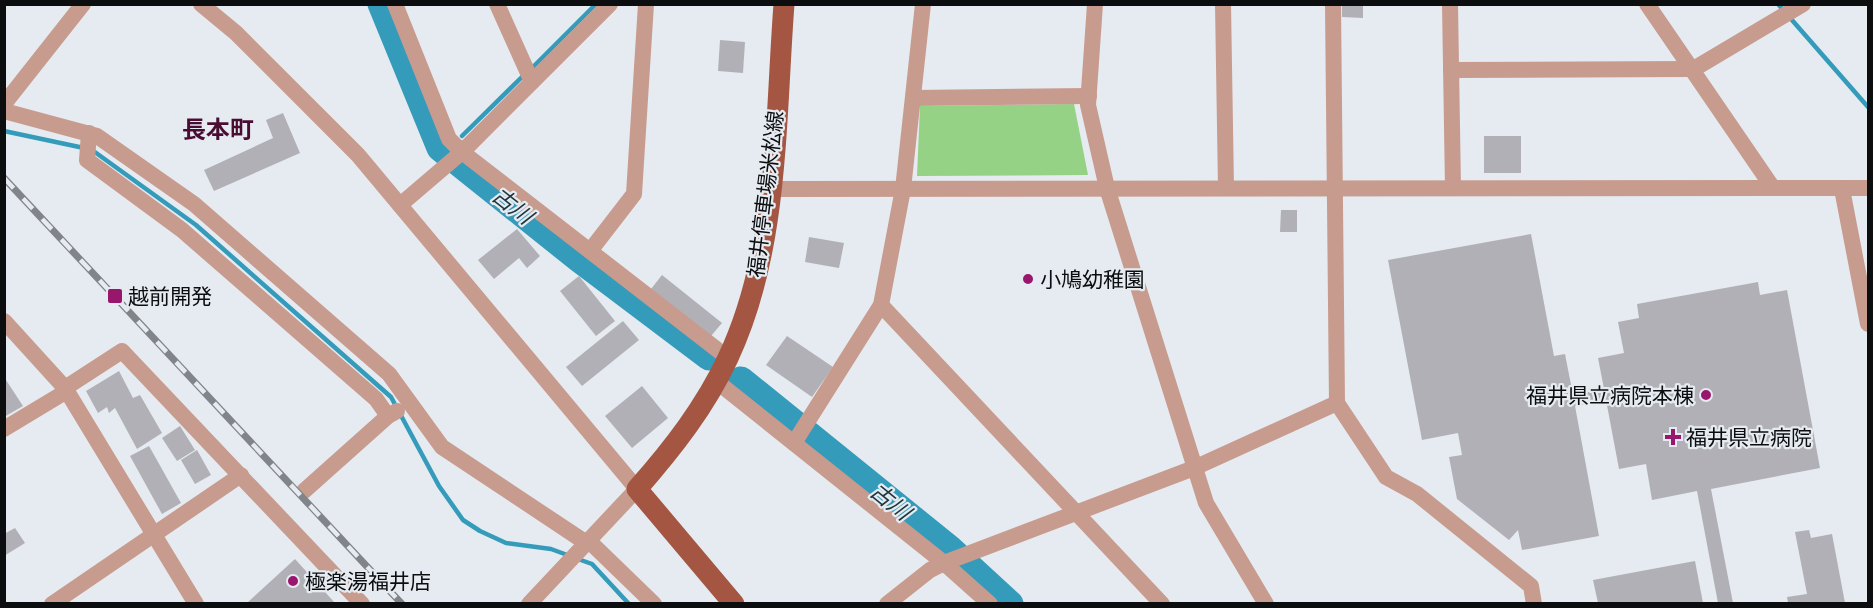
<svg xmlns="http://www.w3.org/2000/svg" width="1873" height="608" viewBox="0 0 1873 608" font-family="'Golos Text','Noto Sans JP',sans-serif">
<rect width="100%" height="100%" fill="#e5ebf0"/>
<polygon fill="#95d285" points="1074,104 1088,175 917,176 920,106"/>
<g fill="none" stroke-linecap="round" stroke-linejoin="round">
<g stroke="#349bba" stroke-width="4.5">
<polyline points="1778,4 1868,107"/>
<polyline points="531,69 596,4"/>
<polyline points="4,131 84,148"/>
<polyline points="462,136 525,74"/>
<polyline points="92,150 196,225 391,397 439,486 463,520 480,531 506,543 551,549 570,556"/>
<polyline points="578,559 592,564 629,604"/>
</g>
<g stroke="#349bba" stroke-width="27">
<polyline points="381,4 440,148 579,259 709,357"/>
<polyline points="741,380 949,548 1010,604"/>
</g>
</g>
<g fill="#b2b0b7">
<polygon points="1342,4 1363,4 1363,18 1342,17"/>
<polygon points="720,40 745,42 743,73 718,71"/>
<polygon points="283,113 300,153 214,191 204,170 273,138 266,120"/>
<rect x="1484" y="136" width="37" height="37"/>
<polygon points="1281,210 1297,210 1297,232 1280,232"/>
<polygon points="517,229 540,256 527,268 519,258 494,279 478,260"/>
<polygon points="1531,234 1554,356 1565,354 1573,395 1604,389 1598,358 1624,353 1618,322 1639,318 1637,304 1758,282 1760,295 1787,290 1820,468 1711,489 1733,603 1718,603 1697,491 1652,500 1646,464 1619,469 1606,400 1575,406 1599,536 1522,550 1518,530 1509,540 1457,499 1449,457 1462,455 1458,433 1422,440 1388,260"/>
<polygon points="809,237 844,243 839,268 805,262"/>
<polygon points="662,275 722,323 711,336 651,289"/>
<polygon points="579,276 615,321 596,336 560,291"/>
<polygon points="623,321 639,340 582,386 566,367"/>
<polygon points="787,336 833,367 812,397 766,365"/>
<polygon points="119,371 133,398 140,395 162,433 137,449 115,408 109,413 107,407 98,413 86,391"/>
<polygon points="4,377 23,406 4,417"/>
<polygon points="642,386 668,418 632,448 605,416"/>
<polygon points="180,426 195,450 177,461 162,438"/>
<polygon points="149,446 181,503 162,514 130,456"/>
<polygon points="197,450 211,475 195,484 181,460"/>
<polygon points="15,528 25,543 4,556 4,534"/>
<polygon points="1809,530 1811,538 1832,534 1845,603 1788,603 1787,597 1807,594 1795,532"/>
<polygon points="295,559 335,603 247,603"/>
<polygon points="1695,561 1703,603 1598,603 1593,580"/>
</g>
<g fill="none" stroke-linecap="round" stroke-linejoin="round">
<g stroke="#c89b8f" stroke-width="16">
<polyline points="201,4 236,33 358,155 637,489 529,604"/>
<polyline points="395,4 449,139 462,152 728,358"/>
<polyline points="497,4 532,82"/>
<polyline points="1095,4 1088,105 1107,188 1206,503 1266,604"/>
<polyline points="1223,4 1226,188"/>
<polyline points="1333,4 1337,403 1386,477 1417,494 1531,586 1534,604"/>
<polyline points="1450,4 1453,188"/>
<polyline points="1647,4 1773,188"/>
<polyline points="1451,70 1691,69"/>
<polyline points="1692,70 1803,4"/>
<polyline points="913,98 1089,96"/>
<polyline points="4,104 83,4"/>
<polyline points="4,111 97,136 194,204 389,374 442,447 588,544"/>
<polyline points="89,133 87,160 182,230 376,399 388,416"/>
<polyline points="770,189 1868,188"/>
<polyline points="1842,189 1868,324"/>
<polyline points="400,205 462,152 610,4"/>
<polyline points="590,251 634,194 646,4"/>
<polyline points="881,305 1162,604"/>
<polyline points="4,321 65,388 196,604"/>
<polyline points="716,381 944,563 990,604"/>
<polyline points="65,388 122,351 362,604"/>
<polyline points="4,429 67,391"/>
<polyline points="794,443 881,305 903,189 923,4"/>
<polyline points="304,491 388,416 397,411"/>
<polyline points="590,542 654,604"/>
<polyline points="52,604 241,475"/>
<polyline points="887,604 930,570 944,563 1194,468 1337,403"/>
</g>
<path stroke="#a45642" stroke-width="21" d="M734,604L637,489C673,448 705,407 728,358C779,250 775,122 784,4"/>
<g stroke="#818589" stroke-width="7">
<polyline id="rail" points="4,178 402,604"/>
</g>
<use href="#rail" stroke="#e5ebf0" stroke-width="4.5" stroke-dasharray="14" stroke-linecap="butt"/>
</g>
<g fill="#98176d" stroke="#e5ebf0" stroke-width="2">
<circle cx="1028" cy="279" r="6"/>
<rect x="107" y="288" width="16" height="16" rx="3"/>
<circle cx="1706" cy="395" r="6"/>
<path d="M1670 428h6v6h6v6h-6v6h-6v-6h-6v-6h6z"/>
<circle cx="293" cy="581" r="6"/>
</g>
<g text-anchor="middle" dominant-baseline="central" stroke-width="4.5" stroke-linejoin="round" paint-order="stroke">
<g font-size="21" fill="#0b0d0f" stroke="#e5ebf0">
<text transform="translate(765 194) rotate(-83)">福井停車場米松線</text>
</g>
<g font-size="21" fill="#0b0d0f" stroke="#e5ebf0" text-anchor="start">
<text x="1040" y="279">小鳩幼稚園</text>
<text x="128" y="296">越前開発</text>
<text x="1694" y="395" text-anchor="end">福井県立病院本棟</text>
<text x="1686" y="437">福井県立病院</text>
<text x="305" y="581">極楽湯福井店</text>
</g>
<g font-size="22" font-style="italic" fill="#1e343c" stroke="#e5ebf0">
<text transform="translate(513 205) rotate(38)">古川</text>
<text transform="translate(891 501) rotate(39)">古川</text>
</g>
<g font-size="24" font-weight="bold" fill="#490d33" stroke="#e5ebf0">
<text x="218" y="128">長本町</text>
</g>
</g>
<rect width="1873" height="608" fill="none" stroke="#0b0d0f" stroke-width="12"/>
</svg>
